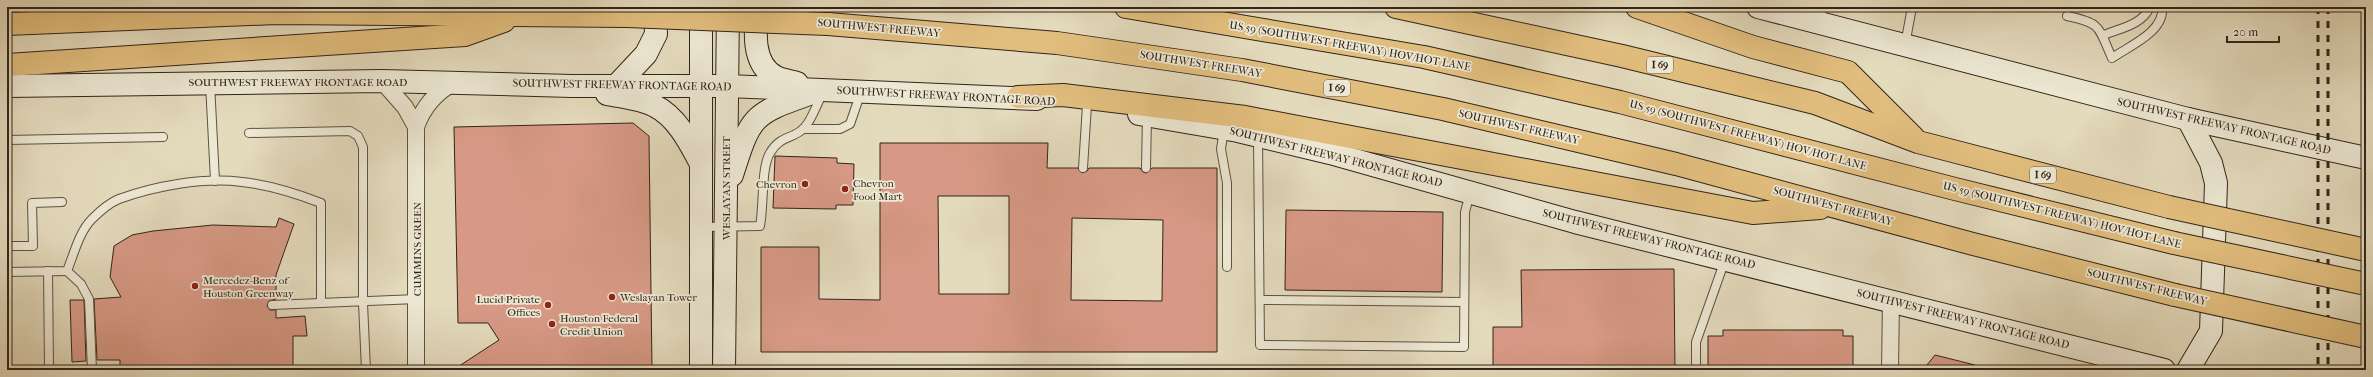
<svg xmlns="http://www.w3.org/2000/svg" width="2373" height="377" viewBox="0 0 2373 377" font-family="'IM FELL French Canon',serif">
<rect width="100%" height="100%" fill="#e4dbbd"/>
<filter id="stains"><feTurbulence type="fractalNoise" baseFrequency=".005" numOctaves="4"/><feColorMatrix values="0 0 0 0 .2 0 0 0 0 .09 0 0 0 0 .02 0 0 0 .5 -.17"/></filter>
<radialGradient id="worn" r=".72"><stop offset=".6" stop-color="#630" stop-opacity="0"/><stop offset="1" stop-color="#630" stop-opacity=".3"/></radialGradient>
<g fill="#d79985" stroke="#312419" fill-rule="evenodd">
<polygon points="633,123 649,136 652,370 453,370 499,340 488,323 458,323 454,127"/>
<path d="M880,143H1048L1047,168H1078L1082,173L1087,171L1089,168H1140L1143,172L1146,173L1152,168H1217V352H761V247H819V299L880,300ZM938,196H1009V294H939ZM1072,218L1163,220L1162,301L1071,300Z"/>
<polygon points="775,156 837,158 837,163 854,164 853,205 836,205 836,209 773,208"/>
<polygon points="1286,210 1443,212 1442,292 1285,290"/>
<polygon points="279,218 294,224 276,275 276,299 269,301 267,306 270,310 276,310 276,318 305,316 307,336 293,336 293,370 120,370 120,360 97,360 94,299 121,297 110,277 114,246 132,235 153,231 213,225 276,227"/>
<polygon points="1674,269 1675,370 1493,370 1493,327 1522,327 1521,270"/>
<polygon points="70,300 84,300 86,361 72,362"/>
<polygon points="1723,330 1843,330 1843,336 1853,336 1853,370 1708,370 1708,336 1723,336"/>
<polygon points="1935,355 1975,365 1975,370 1923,370"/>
</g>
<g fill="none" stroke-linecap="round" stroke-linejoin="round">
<g stroke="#5e5242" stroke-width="10">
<g id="service">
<polyline points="1821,7 1822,22"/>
<path d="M2067,16C2102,23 2098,27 2112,58C2129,46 2165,32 2162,7"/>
<path d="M2104,35C2121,28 2142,25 2150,7"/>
<polyline points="1905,45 1912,7"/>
<polyline points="210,83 215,181"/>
<polyline points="803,129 840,129 850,124 861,92"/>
<polyline points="1224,129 1221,149 1227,183 1227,267"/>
<polyline points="249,133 350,131 358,136 363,147 363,303 366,370"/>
<polyline points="1258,137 1260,345 1464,347 1465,212 1470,193"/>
<polyline points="7,140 163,137"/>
<polyline points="1083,168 1087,105"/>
<polyline points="1146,168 1147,116"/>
<path d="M702,227L760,226C764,206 761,167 770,153C780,135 794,139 804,128C812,120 817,103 823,93"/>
<polyline points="7,246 33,246 32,203 62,202"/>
<polyline points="48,271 49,370"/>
<polyline points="67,271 81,284 89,299 92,370"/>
<path d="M7,272L67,271C74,254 79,232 92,219C99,212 109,203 119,199C155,186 203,177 242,182C270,185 295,193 321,203V303"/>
<polyline points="1260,300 1464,302"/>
<polyline points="272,305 417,299"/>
<polyline points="1696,370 1696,342 1725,260"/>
</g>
</g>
<g stroke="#5e5242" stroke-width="18">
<g id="minor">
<polyline points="382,81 405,107 416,127"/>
<path d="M416,370V127C423,107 436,92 455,82"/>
<polyline points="1890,370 1891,301"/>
</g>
</g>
<g stroke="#312419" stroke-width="24">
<g id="secondary">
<polyline points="701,7 701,370"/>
<path d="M758,7C755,29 751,64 776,77C782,80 790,81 797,83"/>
<polyline points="1758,7 2188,119 2366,158"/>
<polyline points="617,85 646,54 656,34 655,7"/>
<polyline points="7,86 382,81 572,86 726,86 1037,99"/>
<path d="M607,94C622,97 642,99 655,106C677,117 690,143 701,164"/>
<polyline points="1139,114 1238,131 1330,153 1575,222 2164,370"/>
<path d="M732,175C751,115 752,114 812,93"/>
<polyline points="724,370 728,7"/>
<polyline points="2188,370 2211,331 2216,183 2211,163 2188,119"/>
</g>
</g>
<g stroke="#312419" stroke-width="24">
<g id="motorway">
<polyline points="1126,7 1424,57 1620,102 1955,189 2174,243"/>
<polyline points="1396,7 1622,56 1815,103 1918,142 2169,207"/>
<polyline points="1637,7 1753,47 1848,72 1913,137"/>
<polyline points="7,24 276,13 627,16"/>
<polyline points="828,24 1057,43 1242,70 1443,109 1676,164 1973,244 2175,295"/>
<polyline points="7,65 465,35 504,21"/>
<polyline points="1018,97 1063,95 1245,117 1753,213 1820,208"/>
</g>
</g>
<use href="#service" stroke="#ede8d4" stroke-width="8"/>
<use href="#minor" stroke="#ede8d4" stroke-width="16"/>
<use href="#secondary" stroke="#ede8d4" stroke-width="22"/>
<use href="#motorway" stroke="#e2be7e" stroke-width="22"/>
<g stroke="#312419" stroke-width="3" stroke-dasharray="7 7" stroke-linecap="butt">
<polyline points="2318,7 2318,370"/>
<polyline points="2328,7 2328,370"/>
</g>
<g stroke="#312419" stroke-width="24" stroke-linecap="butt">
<g id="motorway-bridge">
<polyline points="627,16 828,24"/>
<polyline points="2169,207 2366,250"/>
<polyline points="2174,243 2366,284"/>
<polyline points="2175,295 2366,337"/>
</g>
</g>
<use href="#motorway-bridge" stroke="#e2be7e" stroke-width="22"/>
</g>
<g fill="#8f2418" stroke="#ede8d4" stroke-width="1.5">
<circle cx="805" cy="184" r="4"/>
<circle cx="845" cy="189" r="4"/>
<circle cx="195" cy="286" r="4"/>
<circle cx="612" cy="297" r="4"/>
<circle cx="548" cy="305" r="4"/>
<circle cx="552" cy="324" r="4"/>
</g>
<g text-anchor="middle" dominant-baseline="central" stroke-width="3.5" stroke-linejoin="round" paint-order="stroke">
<g fill="#ede8d4" stroke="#695f51" stroke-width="1">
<rect x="1647" y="57" width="26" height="16" rx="3"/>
<rect x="1324" y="80" width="26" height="16" rx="3"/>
<rect x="2030" y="167" width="26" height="16" rx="3"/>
</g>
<g font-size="10" font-weight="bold" fill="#312419">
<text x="1660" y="65">I 69</text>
<text x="1337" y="88">I 69</text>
<text x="2043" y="175">I 69</text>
</g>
<g font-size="11" fill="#312419" stroke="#ede8d4">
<text transform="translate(879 28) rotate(5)">SOUTHWEST FREEWAY</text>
<text transform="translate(1350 46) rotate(10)">US 59 (SOUTHWEST FREEWAY) HOV/HOT LANE</text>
<text transform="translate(1201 64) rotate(9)">SOUTHWEST FREEWAY</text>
<text x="298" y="82">SOUTHWEST FREEWAY FRONTAGE ROAD</text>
<text transform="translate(622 85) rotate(1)">SOUTHWEST FREEWAY FRONTAGE ROAD</text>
<text transform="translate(946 96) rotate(3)">SOUTHWEST FREEWAY FRONTAGE ROAD</text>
<text transform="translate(2224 126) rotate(13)">SOUTHWEST FREEWAY FRONTAGE ROAD</text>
<text transform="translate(1519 127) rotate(13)">SOUTHWEST FREEWAY</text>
<text transform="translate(1748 135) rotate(15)">US 59 (SOUTHWEST FREEWAY) HOV/HOT LANE</text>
<text transform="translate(1336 157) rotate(14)">SOUTHWEST FREEWAY FRONTAGE ROAD</text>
<text transform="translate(726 188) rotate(-90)">WESLAYAN STREET</text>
<text transform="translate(1833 206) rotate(15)">SOUTHWEST FREEWAY</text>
<text transform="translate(2062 215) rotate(14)">US 59 (SOUTHWEST FREEWAY) HOV/HOT LANE</text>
<text transform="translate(1649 239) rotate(14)">SOUTHWEST FREEWAY FRONTAGE ROAD</text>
<text transform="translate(417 249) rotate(-90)">CUMMINS GREEN</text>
<text transform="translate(2147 287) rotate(14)">SOUTHWEST FREEWAY</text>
<text transform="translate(1963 319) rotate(14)">SOUTHWEST FREEWAY FRONTAGE ROAD</text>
</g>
<g font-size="11" fill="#312419" stroke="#ede8d4" text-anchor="start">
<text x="853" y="183">Chevron<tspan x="853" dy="13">Food Mart</tspan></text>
<text x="797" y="184" text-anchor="end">Chevron</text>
<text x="203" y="280">Mercedez-Benz of<tspan x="203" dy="13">Houston Greenway</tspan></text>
<text x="620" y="297">Weslayan Tower</text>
<text x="540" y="299" text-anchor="end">Lucid Private<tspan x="540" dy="13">Offices</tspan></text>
<text x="560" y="318">Houston Federal<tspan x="560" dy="13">Credit Union</tspan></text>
</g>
</g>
<rect width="2373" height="377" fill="none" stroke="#e4dbbd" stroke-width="24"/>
<rect x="8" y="8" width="2357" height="361" fill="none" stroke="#312419" stroke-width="2"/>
<rect x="12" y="12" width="2349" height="353" fill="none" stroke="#312419"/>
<path d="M2227 36v6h52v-6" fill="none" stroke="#312419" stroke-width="2"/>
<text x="2233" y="36" font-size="12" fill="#312419" stroke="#ede8d4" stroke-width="3" paint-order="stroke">20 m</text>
<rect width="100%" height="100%" filter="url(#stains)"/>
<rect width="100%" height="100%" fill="url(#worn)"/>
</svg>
